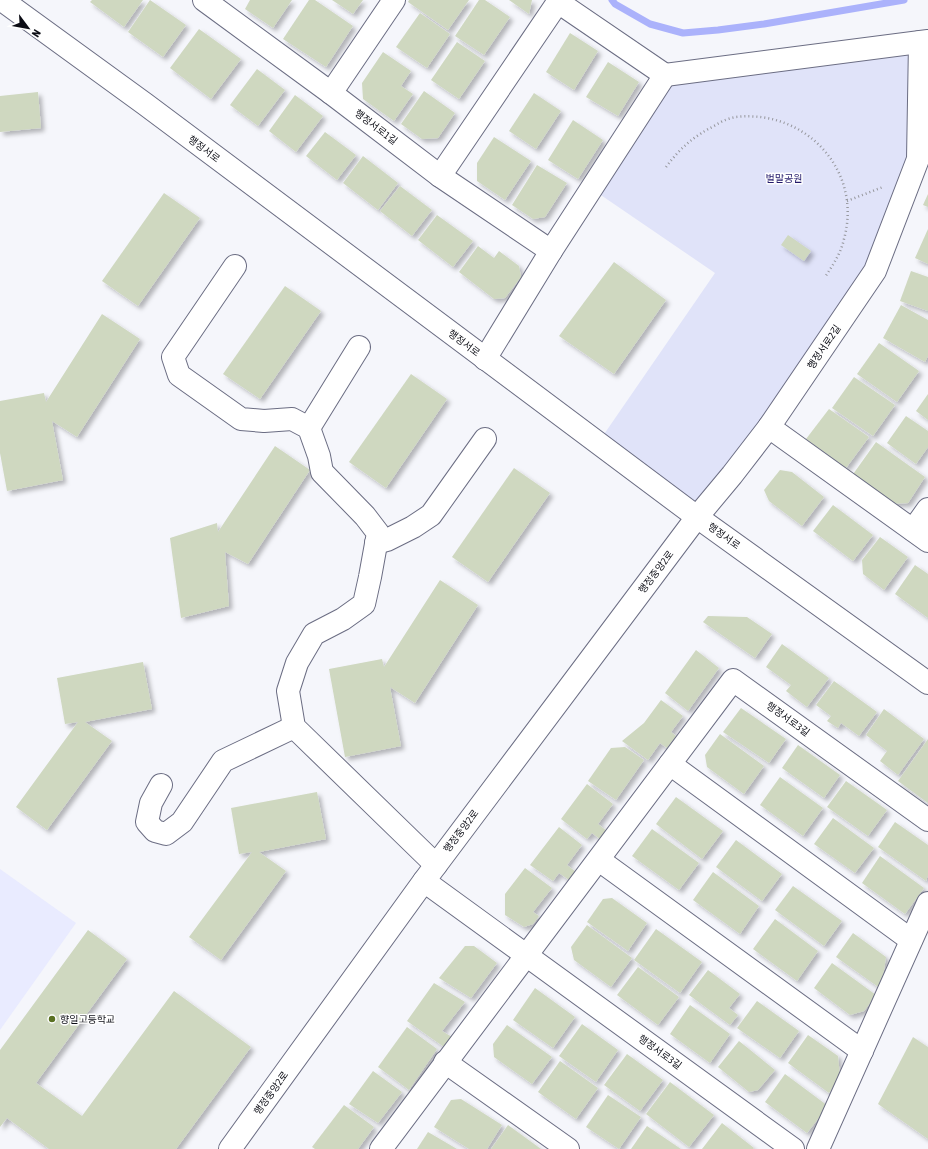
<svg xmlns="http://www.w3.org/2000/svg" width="928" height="1149" viewBox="0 0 928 1149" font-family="'Asap Condensed','Noto Sans KR',sans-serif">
<defs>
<filter id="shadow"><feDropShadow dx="3.5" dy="3.5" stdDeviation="2" flood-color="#0004"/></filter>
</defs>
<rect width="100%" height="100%" fill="#f5f6fb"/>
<polygon fill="#e9ebff" points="0,869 76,923 0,1030"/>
<polygon fill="#e0e3f9" points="920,42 918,159 875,271 697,517 598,443 715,273 592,189 665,75"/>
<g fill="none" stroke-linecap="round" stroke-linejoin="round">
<polyline stroke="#abb2fb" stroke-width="7" points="612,0 615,4 650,24 683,33 718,30 764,24 904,0"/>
</g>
<g fill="#cfd8c0" filter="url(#shadow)">
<polygon points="92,0 143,0 124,27 90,2"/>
<polygon points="150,0 186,25 163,57 128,32"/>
<polygon points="250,0 292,0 273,28 245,9"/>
<polygon points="309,0 315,0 353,26 326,67 283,39"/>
<polygon points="332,0 363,0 353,14"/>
<polygon points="409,0 469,0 448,30 408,2"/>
<polygon points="479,0 485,0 510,17 484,55 455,36"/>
<polygon points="509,0 532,0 529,14"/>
<polygon points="420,13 450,34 427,68 396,47"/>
<polygon points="199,29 241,59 211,99 170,68"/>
<polygon points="570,33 598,51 574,90 546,72"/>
<polygon points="457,42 485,61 459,99 431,80"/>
<polygon points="383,52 411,71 401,86 413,94 394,121 363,99 362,83"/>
<polygon points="608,62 639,82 618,116 586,97"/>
<polygon points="257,69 285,90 258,126 230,105"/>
<polygon points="424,91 455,113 438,138 422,139 401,124"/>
<polygon points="38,92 41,128 0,132 0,96"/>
<polygon points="534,93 561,111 536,149 509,131"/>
<polygon points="295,95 323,116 296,152 269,131"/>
<polygon points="573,120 603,140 578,179 548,160"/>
<polygon points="325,132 356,155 337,180 306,156"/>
<polygon points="494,137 531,161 505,200 477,181 477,163"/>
<polygon points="363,156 398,183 378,210 343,183"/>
<polygon points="537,165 567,183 545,217 533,219 512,205"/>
<polygon points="400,186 432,210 412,236 380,211"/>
<polygon points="164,193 200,218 138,306 102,281"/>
<polygon points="928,194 928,207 923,205"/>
<polygon points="437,215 473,241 453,267 418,240"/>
<polygon points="928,229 928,264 915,258"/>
<polygon points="788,235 811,251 804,261 781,245"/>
<polygon points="478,246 494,258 499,251 519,266 521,277 505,298 494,299 459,272"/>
<polygon points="614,262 666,300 614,374 559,336"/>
<polygon points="911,271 928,277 928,311 900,301"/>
<polygon points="285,286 321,311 260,399 223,374"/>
<polygon points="901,305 928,320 928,356 925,362 883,338"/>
<polygon points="102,314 140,339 77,437 52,421 63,480 7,491 0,453 0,401 44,393 46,402"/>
<polygon points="879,343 919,371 897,402 857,374"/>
<polygon points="411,374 447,399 386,488 349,462"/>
<polygon points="854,377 895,405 873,436 832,408"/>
<polygon points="928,394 928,420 916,411"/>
<polygon points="829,409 869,437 846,468 806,439"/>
<polygon points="906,416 928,431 928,447 916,464 887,443"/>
<polygon points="876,442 925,477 908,503 890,504 851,477"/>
<polygon points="275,446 310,470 248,564 225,552 229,606 181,618 170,538 217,523 218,532"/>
<polygon points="514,468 550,493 488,582 452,557"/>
<polygon points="780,470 792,472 824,497 802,526 769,501 764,490"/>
<polygon points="833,505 873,535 853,561 813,531"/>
<polygon points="880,537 908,557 884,590 863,574 862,560"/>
<polygon points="915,565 928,574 928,618 895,594"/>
<polygon points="440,580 478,605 415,703 390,687 401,746 345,757 329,669 382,659 384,667"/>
<polygon points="708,616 747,617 772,634 755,658 703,622"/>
<polygon points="782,644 829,678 807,707 786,691 791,685 766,667"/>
<polygon points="696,650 719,668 688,711 665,693"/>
<polygon points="143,662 152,709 85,722 112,741 47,830 16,807 78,722 65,724 57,678"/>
<polygon points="834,681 877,712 859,736 841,723 838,728 827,721 831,716 816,705"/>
<polygon points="661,700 683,716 671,732 676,736 667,748 660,743 648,760 622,741 644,723"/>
<polygon points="741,708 786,739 769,763 723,732"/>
<polygon points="884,709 924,739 898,775 880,761 887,751 866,735"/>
<polygon points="720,734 764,766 744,794 707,767 705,755"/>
<polygon points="928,739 928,803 898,781"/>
<polygon points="798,745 840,775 824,798 782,768"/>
<polygon points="625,747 644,760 616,800 588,781 611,748"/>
<polygon points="780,777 823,808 803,836 760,805"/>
<polygon points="846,781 887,810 868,836 827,807"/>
<polygon points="587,784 613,804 598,824 608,832 601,840 592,833 587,839 561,819"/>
<polygon points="317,792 326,839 259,852 286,871 221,960 189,937 252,852 239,854 231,808"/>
<polygon points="676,797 723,831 702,859 656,824"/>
<polygon points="833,818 874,848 855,873 814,844"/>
<polygon points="895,822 928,845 928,875 926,881 878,847"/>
<polygon points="559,827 582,845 567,865 576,872 569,880 559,873 553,881 530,865"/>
<polygon points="652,829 699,863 679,890 632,856"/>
<polygon points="736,840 782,874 762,901 716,867"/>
<polygon points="880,856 924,888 905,914 862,883"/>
<polygon points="525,868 552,888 533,912 539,916 533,924 524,927 505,915 505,894"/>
<polygon points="713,872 759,906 740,934 693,900"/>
<polygon points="793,886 842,921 824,946 775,910"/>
<polygon points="612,898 647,923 628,951 587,922 603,899"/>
<polygon points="775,919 818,951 797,981 753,949"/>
<polygon points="587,925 632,958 611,987 574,960 571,947"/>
<polygon points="656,929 702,962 680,993 634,960"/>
<polygon points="88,930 127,959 36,1083 82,1116 174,991 251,1047 176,1149 49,1149 7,1118 0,1127 0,1050"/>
<polygon points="853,933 886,957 881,989 836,957"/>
<polygon points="465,946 474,946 497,963 471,998 439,978"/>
<polygon points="832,963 876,995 864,1011 850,1015 814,988"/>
<polygon points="638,967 679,997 658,1025 617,995"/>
<polygon points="708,970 740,994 729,1008 738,1015 730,1025 689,995"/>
<polygon points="434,983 465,1002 442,1031 452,1037 444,1047 407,1021"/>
<polygon points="535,988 575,1017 553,1048 513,1020"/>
<polygon points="757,1001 799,1031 780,1058 737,1028"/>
<polygon points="690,1005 730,1034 710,1063 670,1034"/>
<polygon points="582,1024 618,1050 596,1082 559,1056"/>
<polygon points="507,1025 552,1057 532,1084 494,1057 493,1044"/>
<polygon points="407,1027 437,1049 409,1090 378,1067"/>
<polygon points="808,1035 838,1056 840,1077 829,1093 788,1063"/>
<polygon points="913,1037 928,1047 928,1139 878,1104"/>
<polygon points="739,1041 775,1070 758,1090 749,1092 718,1067"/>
<polygon points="627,1054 663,1080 640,1111 604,1085"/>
<polygon points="560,1061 598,1088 576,1119 538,1092"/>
<polygon points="373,1071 402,1092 378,1123 349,1104"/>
<polygon points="785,1074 828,1106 807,1133 765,1102"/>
<polygon points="670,1082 714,1115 689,1147 646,1114"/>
<polygon points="608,1095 641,1117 619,1149 586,1127"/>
<polygon points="461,1099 502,1125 487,1149 469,1149 434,1127 451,1100"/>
<polygon points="344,1105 374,1127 358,1149 315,1149 312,1147"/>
<polygon points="722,1123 754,1148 753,1149 702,1149"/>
<polygon points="508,1125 541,1149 491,1149"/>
<polygon points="647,1126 681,1149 631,1149"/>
<polygon points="428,1132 457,1149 417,1149"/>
</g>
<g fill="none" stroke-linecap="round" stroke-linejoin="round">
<g stroke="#6b6d83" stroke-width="24">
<g id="street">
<polyline points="204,0 331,93 440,176 551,251"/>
<polyline points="557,0 558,2 665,75"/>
<polyline points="665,75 928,41"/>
<polyline points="331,93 394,0"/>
<polyline points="440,176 558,2"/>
<polyline points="235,266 173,357 179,375 241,419 264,421 292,419 309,428 319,456 322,472 365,516 378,533 370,577 364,604 343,619 314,634 297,663 288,691 294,727 436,865"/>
<polyline points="485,359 551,251 665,75"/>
<polyline points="769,427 928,541"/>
<polyline points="309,428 359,347"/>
<polyline points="697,517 732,475 769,427 875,271 918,159 920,42"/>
<polyline points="913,530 928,509"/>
<polyline points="376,543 387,540 413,527 431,515 485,439"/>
<polyline points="670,764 911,940"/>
<polyline points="161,785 151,803 147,822 155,831 166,834 182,822 223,761 294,727"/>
<polyline points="599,860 862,1051"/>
<polyline points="424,881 793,1149"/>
<polyline points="445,1062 568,1149"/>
<polyline points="381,1149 733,680 928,820"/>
<polyline points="818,1149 928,903"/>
</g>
</g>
<g stroke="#6b6d83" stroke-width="24">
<g id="secondary">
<polyline points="2,0 145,104 697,517 928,683"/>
<polyline points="230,1149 424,881 697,517"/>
</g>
</g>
<g stroke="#96979d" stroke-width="2.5" stroke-dasharray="1 3" stroke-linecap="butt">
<path d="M666,167C681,147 694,136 716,125C722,121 729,118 736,117C806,109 863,171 844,239C841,253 833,265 825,277"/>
<polyline points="847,201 883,187"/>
</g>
<use href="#street" stroke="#fff" stroke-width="22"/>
<use href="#secondary" stroke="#fff" stroke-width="22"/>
</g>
<circle fill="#5a7122" stroke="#fff" stroke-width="1.5" cx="52" cy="1019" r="4"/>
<g text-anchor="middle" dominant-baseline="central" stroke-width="3" stroke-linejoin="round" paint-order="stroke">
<g font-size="10" fill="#0c0d15" stroke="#fff">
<text transform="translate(376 127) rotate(37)">행정서로1길</text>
<text transform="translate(204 149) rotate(37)">행정서로</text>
<text transform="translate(464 343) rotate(37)">행정서로</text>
<text transform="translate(824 347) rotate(-56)">행정서로2길</text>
<text transform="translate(724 536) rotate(36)">행정서로</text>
<text transform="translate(656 572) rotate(-53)">행정중앙2로</text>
<text transform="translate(788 719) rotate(36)">행정서로3길</text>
<text transform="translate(461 831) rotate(-53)">행정중앙2로</text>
<text transform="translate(660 1052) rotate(36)">행정서로3길</text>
<text transform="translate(271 1093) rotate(-54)">행정중앙2로</text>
</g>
<g font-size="10" fill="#231a6b" stroke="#fff">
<text x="784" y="178">벌말공원</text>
</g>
<g font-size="10" fill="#0c0d15" stroke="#fff" text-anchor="start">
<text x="60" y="1019">향일고등학교</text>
</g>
</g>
<g transform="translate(28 28) rotate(122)" stroke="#ffffff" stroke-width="3" paint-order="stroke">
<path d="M0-3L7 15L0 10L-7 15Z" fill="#0c0d15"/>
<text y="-6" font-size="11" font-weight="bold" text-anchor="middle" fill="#0c0d15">N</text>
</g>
</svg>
